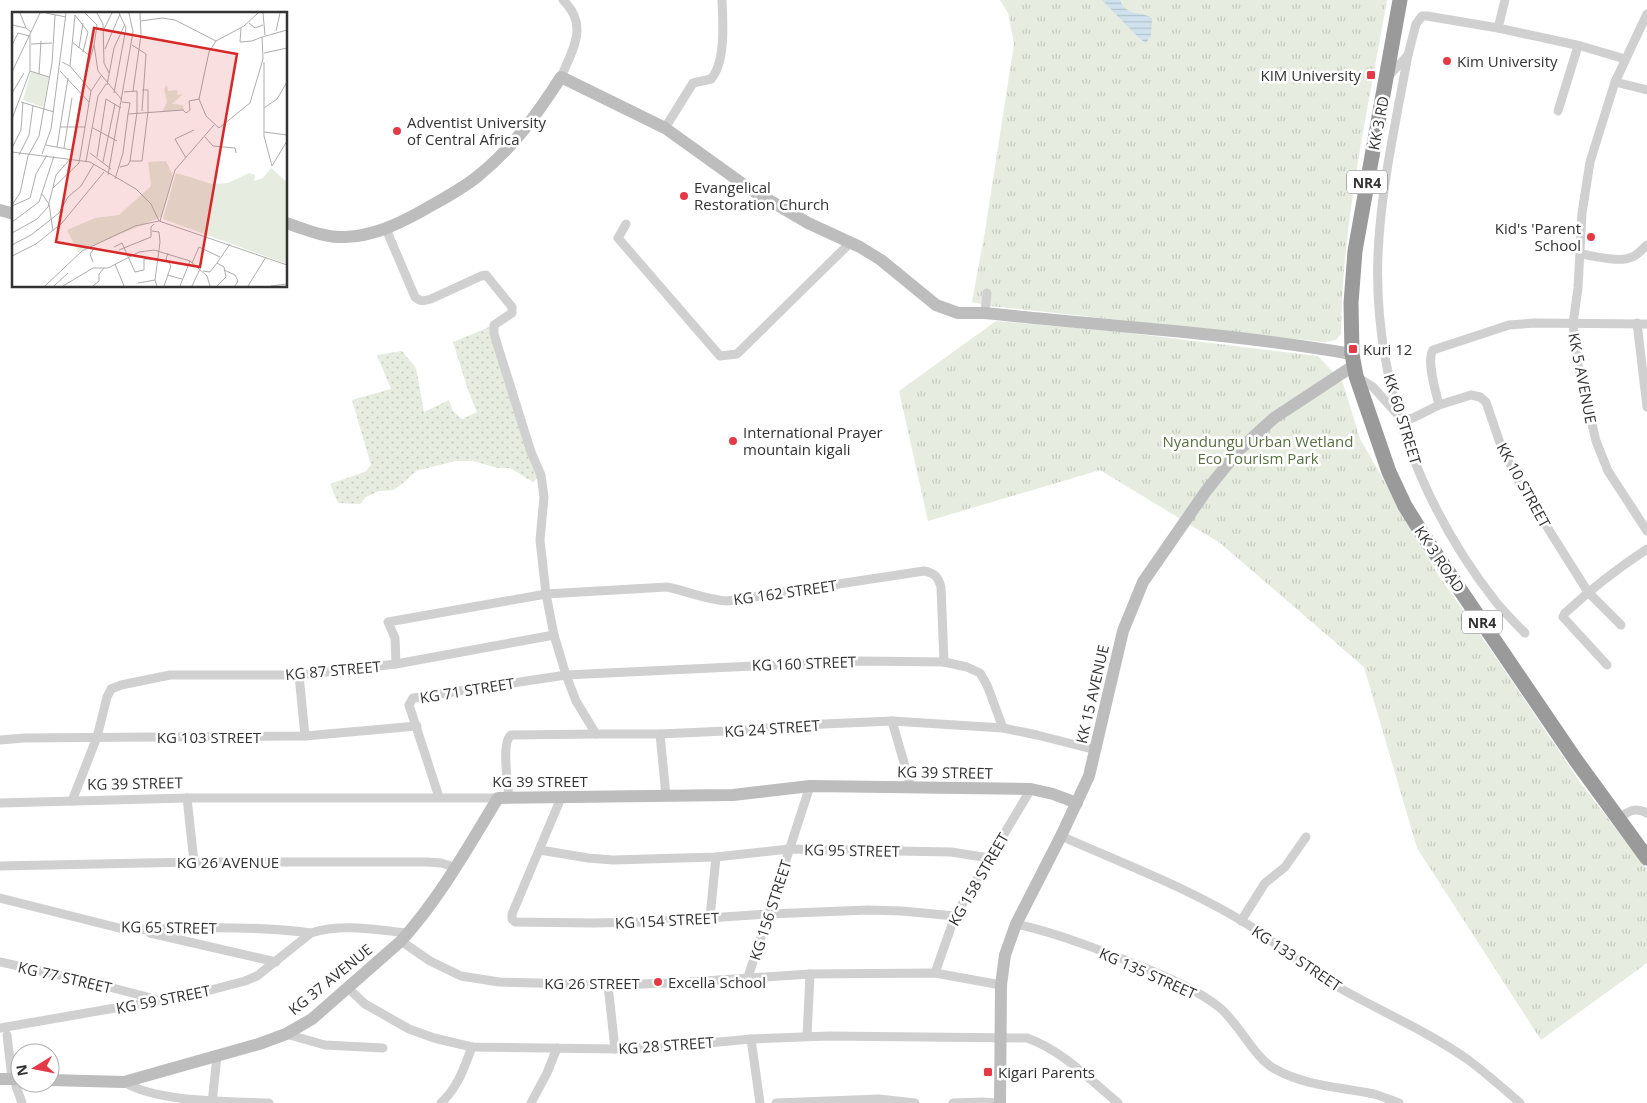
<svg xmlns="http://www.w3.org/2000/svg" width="1647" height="1103" viewBox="0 0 1647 1103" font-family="'Open Sans',sans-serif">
<defs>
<pattern id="grass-dots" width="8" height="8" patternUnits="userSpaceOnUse" patternTransform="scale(1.25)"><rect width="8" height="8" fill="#e6ecdf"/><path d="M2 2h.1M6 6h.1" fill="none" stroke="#c6cbc0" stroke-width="1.8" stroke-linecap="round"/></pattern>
<pattern id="park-tufts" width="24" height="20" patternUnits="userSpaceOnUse" patternTransform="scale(1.25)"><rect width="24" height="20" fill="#e6ecdf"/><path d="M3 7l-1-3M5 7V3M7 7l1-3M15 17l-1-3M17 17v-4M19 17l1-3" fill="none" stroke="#c6cbc0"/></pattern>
<pattern id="water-rules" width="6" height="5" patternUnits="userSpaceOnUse" patternTransform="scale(1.25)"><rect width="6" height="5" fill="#cfe2ee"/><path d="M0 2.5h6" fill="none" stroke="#b2c2cd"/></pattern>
</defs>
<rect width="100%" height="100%" fill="#fff"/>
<polygon fill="url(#grass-dots)" points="494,325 541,475 533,482 510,468 498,468 473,461 455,461 416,471 402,484 393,490 379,491 366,497 360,504 338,503 330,484 365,472 371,465 352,400 391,389 377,355 402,351 416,368 424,412 449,400 453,411 462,419 477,412 468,390 453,342"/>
<g fill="url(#park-tufts)">
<path d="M1000,0H1387C1368,110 1342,222 1341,334L1336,340L1324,342L991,306L972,302L985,231L1014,44L1008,13Z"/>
<polygon points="996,321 1121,332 1318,356 1343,383 1360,439 1437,573 1499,662 1582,785 1647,869 1647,963 1541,1040 1417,848 1364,667 1220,543 1100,470 928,521 899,391"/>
</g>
<path fill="url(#water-rules)" d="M1102,0H1120C1125,16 1140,11 1152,18L1151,36L1146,43L1139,38Z"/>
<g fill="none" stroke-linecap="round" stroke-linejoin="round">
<g stroke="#d0d0d0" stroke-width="9">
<polyline points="1505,0 1498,28 1581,46 1625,59"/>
<polyline points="1647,14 1615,82 1590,162 1582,213 1578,288 1573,324 1578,365 1596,441 1608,471 1647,531"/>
<path d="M1408,55C1396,121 1381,187 1378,254C1373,380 1419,504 1496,602C1505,613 1515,623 1525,633"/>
<path d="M561,77C573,49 589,25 563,0"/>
<polyline points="1387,78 1408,55 1416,24 1422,16 1427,16 1498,28"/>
<polyline points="1615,82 1647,90"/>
<polyline points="1558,111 1578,46"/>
<path d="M665,128L693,83L711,79C726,62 723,22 722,0"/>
<polyline points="626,224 618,238 720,356 737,354 850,243"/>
<path d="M386,229L415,297C420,302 424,301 431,299L481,276L486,275L512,307V313L494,325V334L531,452L541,475L544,497L540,540L546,594L554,635L566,675L576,701L596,734H660L726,731L824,724L892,721L1003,728L1037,735L1096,750"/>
<path d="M1581,254C1594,256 1620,263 1632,257C1638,255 1642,249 1647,245"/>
<polyline points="985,313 987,293"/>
<polyline points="1637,323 1647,407"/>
<polyline points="1356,376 1373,387 1399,416 1406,419 1413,418 1439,405 1471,395 1480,397 1486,402 1501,446 1519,482 1537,511 1588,592 1621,625"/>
<path d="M1439,405C1436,392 1426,361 1433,350L1509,325L1535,323L1647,324"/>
<path d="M396,664L395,638L388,622L546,594L667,587C687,591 707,600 727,601L924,571C935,573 938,577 941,587L944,662"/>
<path d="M1607,665L1563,617L1565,613C1591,589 1618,568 1647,549"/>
<polyline points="299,675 305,736"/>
<polyline points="892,721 911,787"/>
<polyline points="660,734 666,796"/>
<polyline points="0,740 24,738 305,736 417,726"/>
<polyline points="439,797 409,705 413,698 566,675 860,661 944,662 967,667 980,673 987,685 1003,728"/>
<polyline points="187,798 194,862"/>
<path d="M509,798C508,785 501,742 511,735L596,734"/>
<polyline points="561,798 512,914 512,919 515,922 592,923 648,922 768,914 868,910 902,911 955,916"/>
<polyline points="72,801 97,737 107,697 111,689 121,685 170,675 299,675 396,664 554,635"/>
<polyline points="0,803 187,798 498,798"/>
<path d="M1617,819C1629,812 1634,806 1647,813"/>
<path d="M1061,836C1124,864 1189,888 1247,924C1278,944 1306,968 1338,987C1380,1011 1427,1031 1467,1059C1486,1073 1503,1088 1520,1103"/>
<polyline points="540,850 588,858 613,860 716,857 789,849 951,852 989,858"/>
<polyline points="0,866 194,862 427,862 441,863 455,867"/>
<path d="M0,898L123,929C145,931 166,928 188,928C228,927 272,928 311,933"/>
<polyline points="710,917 716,857"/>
<polyline points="1241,921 1265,883 1285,867 1306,837"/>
<path d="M1016,924C1060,934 1103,951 1145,968C1171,979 1197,990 1219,1007C1239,1023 1254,1058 1275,1069C1305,1086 1340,1087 1374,1094C1382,1096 1390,1100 1399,1103"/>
<polyline points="150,933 276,962"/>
<polyline points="401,941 430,961 461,976 499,982 608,985 673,983 810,974 935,973 1001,985"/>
<polyline points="0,962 90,982 155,999"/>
<polyline points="935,973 955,916 1031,789"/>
<polyline points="748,977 810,786"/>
<polyline points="608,985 615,1049"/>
<path d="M348,988L365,1004L409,1029L434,1038L472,1047L615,1049L665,1047L751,1039L829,1036L1027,1038C1062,1050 1090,1080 1118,1103"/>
<path d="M0,1028L173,998L207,991L245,981L257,976L311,933C342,923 377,930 409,933"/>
<polyline points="286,1034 325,1045 383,1048"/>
<polyline points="7,1035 12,1078"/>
<polyline points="807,1036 810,974"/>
<polyline points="751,1039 760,1103"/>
<path d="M124,1082C158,1103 229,1101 269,1103"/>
<polyline points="16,1086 22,1103"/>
<polyline points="212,1103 217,1056"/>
<path d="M441,1103C458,1087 464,1068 472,1047"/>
<polyline points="531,1103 547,1073 557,1048"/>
<polyline points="776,1103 879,1099 915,1103"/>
<polyline points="953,1103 982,1102 997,1103"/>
</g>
<g stroke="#bdbdbd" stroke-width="12">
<polyline points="0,210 14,214"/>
<path d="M286,223C305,229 325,238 345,237C373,236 396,225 420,212C439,201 461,190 478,176C512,149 538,113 561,77L665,128L750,189L808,223L860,247L881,260L936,305L958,313H985C1107,326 1231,333 1352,354"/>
<polyline points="0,1079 20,1079"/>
<path d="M50,1080L124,1082L259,1044L286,1034L312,1019L401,941C440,898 468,847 498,798L733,795L810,786L1031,789L1053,794L1077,803"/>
<polyline points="1000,1103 1001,985 1005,955 1016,924 1061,836 1089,776 1123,631 1143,582 1206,491 1239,450 1274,418 1353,366"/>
</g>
<polyline stroke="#9a9a9a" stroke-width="15" points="1400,0 1355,251 1351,303 1352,354 1356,376 1389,472 1405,506 1425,538 1575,759 1647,858"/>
</g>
<g fill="#e63946" stroke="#fff" stroke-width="2">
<circle cx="1447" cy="61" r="5"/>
<rect x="1366" y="70" width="10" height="10" rx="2.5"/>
<circle cx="397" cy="131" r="5"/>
<circle cx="684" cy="196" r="5"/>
<circle cx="1591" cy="237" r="5"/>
<rect x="1348" y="344" width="10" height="10" rx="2.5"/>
<circle cx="733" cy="441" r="5"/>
<circle cx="658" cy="982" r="5"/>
<rect x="983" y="1067" width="10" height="10" rx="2.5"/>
</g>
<g text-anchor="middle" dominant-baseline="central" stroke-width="5" stroke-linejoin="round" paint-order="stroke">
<g fill="#fff" stroke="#707070" stroke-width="1">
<rect x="1347" y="170.5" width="40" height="23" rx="4"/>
<rect x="1462" y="610.5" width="40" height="23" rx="4"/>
</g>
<g font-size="14" font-weight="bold" fill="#333">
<text x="1367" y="182">NR4</text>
<text x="1482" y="622">NR4</text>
</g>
<g font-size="15" fill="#333" stroke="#fff" text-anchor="start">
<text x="1457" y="61">Kim University</text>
<text x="1361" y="75" text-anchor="end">KIM University</text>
<text x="407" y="122">Adventist University<tspan x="407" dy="17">of Central Africa</tspan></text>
<text x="694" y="187">Evangelical<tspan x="694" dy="17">Restoration Church</tspan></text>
<text x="1581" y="228" text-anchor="end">Kid's 'Parent<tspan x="1581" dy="17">School</tspan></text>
<text x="1363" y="349">Kuri 12</text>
<text x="743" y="432">International Prayer<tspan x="743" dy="17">mountain kigali</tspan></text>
<text x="668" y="982">Excella School</text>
<text x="998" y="1072">Kigari Parents</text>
</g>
<g font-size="15" fill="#333" stroke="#fff">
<text transform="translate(1378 123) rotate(-79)">KK 3 RD</text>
<text transform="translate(1583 378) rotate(79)">KK 5 AVENUE</text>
<text transform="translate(1403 419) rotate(73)">KK 60 STREET</text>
<text transform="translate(1524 485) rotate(61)">KK 10 STREET</text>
<text transform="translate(1440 559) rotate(56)">KK 3 ROAD</text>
<text transform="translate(785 592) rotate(-8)">KG 162 STREET</text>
<text transform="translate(804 663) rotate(-2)">KG 160 STREET</text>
<text transform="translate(333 670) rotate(-5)">KG 87 STREET</text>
<text transform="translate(467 690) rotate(-9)">KG 71 STREET</text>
<text transform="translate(1092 694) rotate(-77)">KK 15 AVENUE</text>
<text transform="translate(772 728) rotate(-4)">KG 24 STREET</text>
<text x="209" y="737">KG 103 STREET</text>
<text transform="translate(945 772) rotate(1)">KG 39 STREET</text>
<text x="540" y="781">KG 39 STREET</text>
<text transform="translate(135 783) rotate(-1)">KG 39 STREET</text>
<text transform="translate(852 850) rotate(1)">KG 95 STREET</text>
<text x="228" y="862">KG 26 AVENUE</text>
<text transform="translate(978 879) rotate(-60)">KG 158 STREET</text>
<text transform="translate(770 910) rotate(-72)">KG 156 STREET</text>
<text transform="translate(667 920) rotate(-3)">KG 154 STREET</text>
<text transform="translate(169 927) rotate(1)">KG 65 STREET</text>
<text transform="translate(1297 958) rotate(34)">KG 133 STREET</text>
<text transform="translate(1148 973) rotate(24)">KG 135 STREET</text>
<text transform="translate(65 977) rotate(13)">KG 77 STREET</text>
<text transform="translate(330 979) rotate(-39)">KG 37 AVENUE</text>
<text x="592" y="983">KG 26 STREET</text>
<text transform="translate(163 999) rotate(-11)">KG 59 STREET</text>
<text transform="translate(666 1045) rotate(-4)">KG 28 STREET</text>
</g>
<g font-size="15" fill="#56703f" stroke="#fff">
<text x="1258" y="441">Nyandungu Urban Wetland<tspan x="1258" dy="17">Eco Tourism Park</tspan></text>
</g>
</g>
<g transform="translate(12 12)">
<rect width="275" height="275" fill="#fff"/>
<path d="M155,73L156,79L165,78L166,83L171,82L160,92L171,93L172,98L150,100L155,90L152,77Z" fill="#e6ecdf"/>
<path d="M19,59L37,65L31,95L11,88ZM154,149L161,164L149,205L66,240L55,218L83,206L107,203L139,174L136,150ZM259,156L275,170V252L151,207L164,161L200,172L216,171L237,161L243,163L242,169L251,166Z" fill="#e6ecdf"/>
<path fill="none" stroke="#adadad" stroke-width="1" d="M8,1L14,16M34,1L54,5M73,1L85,13L82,33L86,59L110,88M85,1L91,12L92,51L97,61M246,1L232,14L204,29L197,40L187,87L194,104L207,116L238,91L251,47L250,25L275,18M251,1L253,23M63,3L76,20L71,40M129,9L150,6L163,8L204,29M237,11L243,16L251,13M0,13L14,16L19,20M229,16L228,30L240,29L250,25M92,17L100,1M264,19L268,1M60,30L78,44M19,32L40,31M0,33L6,21L17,24M120,33L134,42L130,99M67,36L71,11M93,37L108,2M252,41L275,36M50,50L58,54L79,79M252,50V124L260,154M58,54L63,3M18,59L37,65M48,59L77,90M0,60L28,1M27,62L29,29M71,73L82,33M95,73L102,36L113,12M121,79L129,23L128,1M0,81L12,61M102,81L114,16L107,1M9,90L42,100M110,90L118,91L116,102M252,96L265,87L275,70M0,107L18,59V23M48,115H73M81,116L105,129M252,120L275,123M193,125L201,134L223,136L224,141M34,133L60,138M45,135L56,66M0,136L9,118L11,90M52,136L60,86M0,140L78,150L124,177L139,192L147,209M78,141L99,157M30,142L39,117L54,1M7,143L17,123L21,94M85,145L94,87L109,96M174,146L163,127L182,118M74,149L86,84L94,72M118,149H130L136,99V78H130M91,150L103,92M260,154L275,129M108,155L116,153L118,149L125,100V79L112,80M96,163L121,20L117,1M103,167L111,141L116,102L171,98L174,101L178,98L177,89L187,87M40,177L67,151L79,79L89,64M30,182L37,192L41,219M0,193L8,181L16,144L27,124L40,51L43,3M0,194L18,186L24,162L35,143M148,209L163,158L202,113M0,210L27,190L42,144M140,219L147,220L148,230L143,268M0,221L25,207L36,195L44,163L59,146L69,84M0,233L19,223L47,201L56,185L69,174L82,152M102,235L110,231L123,260L132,258V247H146M107,238L139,225V215L142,212M0,244L24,232L50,211L92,160M81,250L78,242L83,235M180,251L187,235L208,245M205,251L218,232M103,252L112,274M212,258L223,263L226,269L223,274M191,259L198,260L205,251L212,255L214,265L205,274M155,263L170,267M126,271L143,268L145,274M33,274L70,239L123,214L147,209L275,253M42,274L56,261M51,274L81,256H96L127,240L142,238L178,249L195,264L198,274M81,274L87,269V262L92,256M152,274L159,254L154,247L156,241M168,274L178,249M180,274L188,257M236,274L254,245M259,274L275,272"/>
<path fill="#d62828" fill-opacity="0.15" stroke="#d62828" stroke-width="2.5" d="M82,16L225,42L188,255L44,230Z"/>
<rect width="275" height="275" fill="none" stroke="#333" stroke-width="2.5"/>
</g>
<g transform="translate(35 1068) rotate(260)"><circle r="24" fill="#ffffff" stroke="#adadad"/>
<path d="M0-4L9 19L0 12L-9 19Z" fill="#e63946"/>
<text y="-8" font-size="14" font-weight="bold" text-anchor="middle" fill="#333333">N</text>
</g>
</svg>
